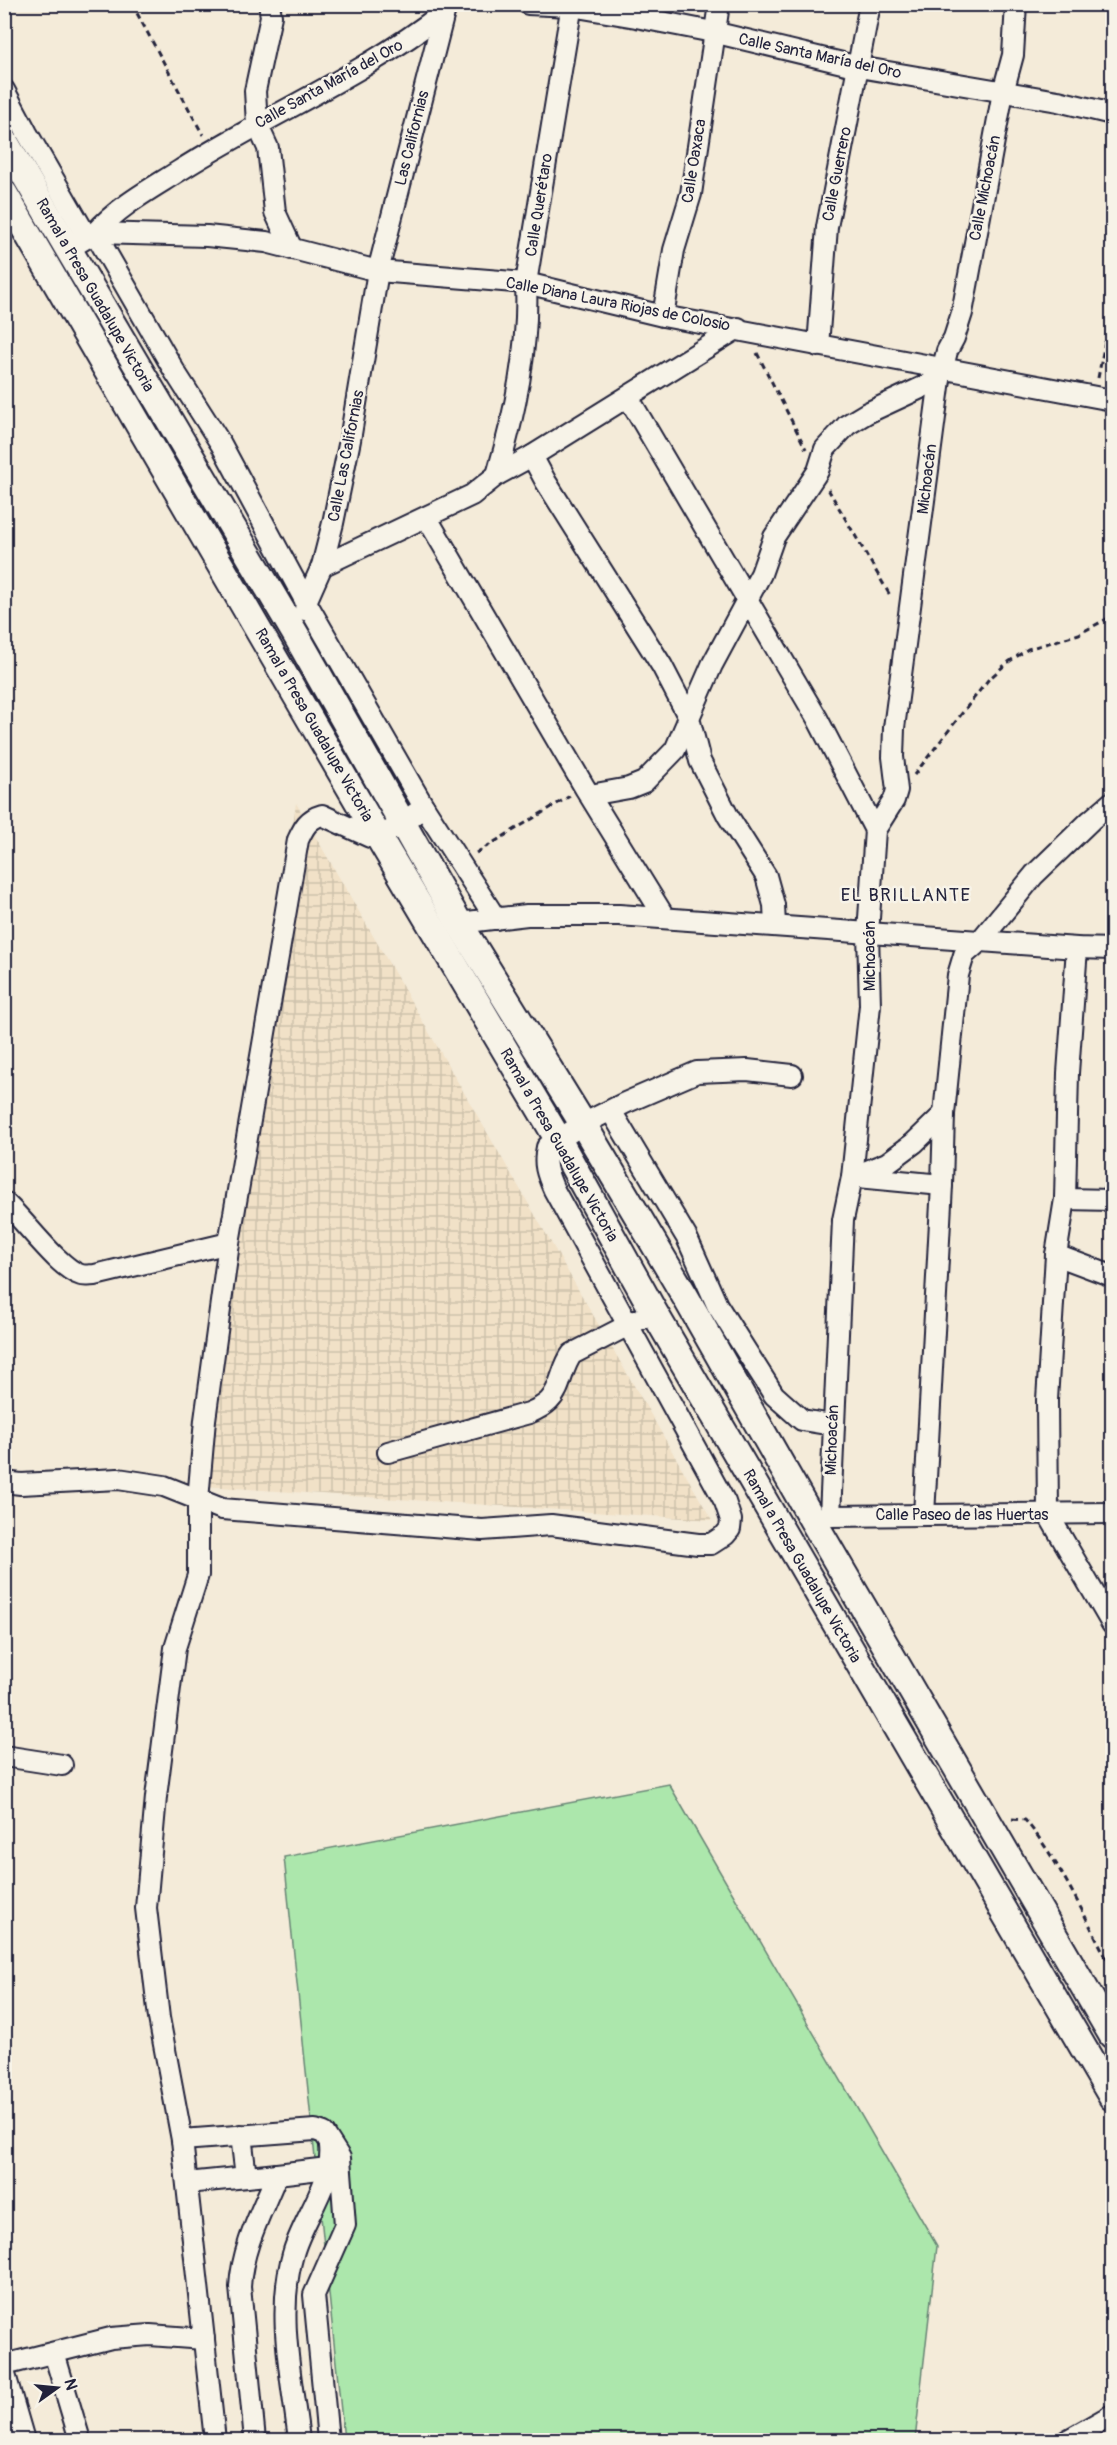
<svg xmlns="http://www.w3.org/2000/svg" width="1117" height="2445" viewBox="0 0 1117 2445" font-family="Pangolin,sans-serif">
<defs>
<pattern id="industrial-grid" width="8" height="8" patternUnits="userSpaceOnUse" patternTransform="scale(1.5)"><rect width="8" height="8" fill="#f1e1c7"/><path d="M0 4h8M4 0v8" fill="none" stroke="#cec1ac"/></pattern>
</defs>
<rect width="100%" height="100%" fill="#f4ebd9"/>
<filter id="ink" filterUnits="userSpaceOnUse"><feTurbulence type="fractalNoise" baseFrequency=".0167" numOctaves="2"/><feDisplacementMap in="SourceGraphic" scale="12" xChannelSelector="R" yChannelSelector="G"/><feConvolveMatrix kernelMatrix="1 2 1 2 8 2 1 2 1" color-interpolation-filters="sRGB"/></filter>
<g filter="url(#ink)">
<polygon fill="url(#industrial-grid)" points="296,803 712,1520 203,1486"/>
<polygon fill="#ace7ac" stroke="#678474" stroke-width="1.5" points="669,1784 937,2246 915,2440 344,2440 284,1857"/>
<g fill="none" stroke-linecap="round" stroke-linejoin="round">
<g stroke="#22223b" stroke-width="24">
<g id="minor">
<polyline points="269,4 271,16 255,91 257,124 268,148 275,212 292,249"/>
<polyline points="528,4 571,6 636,17 713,32 859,67 1058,101 1112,114"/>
<path d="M444,12C363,76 265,116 179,171C149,190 119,206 95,233L175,372L221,444L306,602L424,807L496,919"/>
<polyline points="4,90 27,133 87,237"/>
<polyline points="68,249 95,233 207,236 266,242 378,271 526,283 663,316 1112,400"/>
<polyline points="663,316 674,250 691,194 719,4"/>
<polyline points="818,346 827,227 870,4"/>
<polyline points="628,397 817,718 875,830"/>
<polyline points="532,456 738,328"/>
<path d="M497,475C515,413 529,348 526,283L572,4"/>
<polyline points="427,518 585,788 665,918"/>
<polyline points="322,566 472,495 497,475 532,456 546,482 662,666 689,718 700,761 728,816 766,876 774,905 775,926"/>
<polyline points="305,610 306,602 322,566 333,523 350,440 378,271 445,9"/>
<polyline points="590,795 629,788 644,782 675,750 712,665 761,574 774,537 818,471 825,449 847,425 867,413 940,379"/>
<polyline points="459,923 527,915 619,915 1077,948 1112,949"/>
<polyline points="1077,948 1068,1073 1065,1199 1056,1255 1047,1400 1048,1514 1112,1624"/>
<polyline points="611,1111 687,1238 717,1305 774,1395 802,1420 832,1425"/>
<polyline points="852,1177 887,1163 914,1143 944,1114"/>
<polyline points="858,1177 942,1185"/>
<polyline points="1065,1199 1112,1200"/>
<path d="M4,1202C24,1219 59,1269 81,1275C85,1276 91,1275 95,1275L229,1243"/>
<polyline points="1056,1255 1112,1276"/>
<path d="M388,1452L529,1413C536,1410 544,1406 549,1401C562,1388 561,1368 572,1354L654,1312"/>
<path d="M4,1482L21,1484L118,1479L164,1486L222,1509L482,1530L551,1525L698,1544H711L725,1535L730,1529L731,1520L725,1502L554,1190C547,1174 543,1164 547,1147L583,1124L625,1103L697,1072L747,1070L792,1075"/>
<polyline points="924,1515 942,1185 944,1114 958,975 964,955 980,941 1034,875 1091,820 1112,802"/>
<polyline points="830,1516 843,1220 852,1177 870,1005 868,933 875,830 894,800 897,790 893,757 894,728 940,379 947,351 954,338 962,313 1003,92 1013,55 1016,4"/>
<polyline points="818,1518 830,1516 1112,1513"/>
<polyline points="4,1756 62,1765"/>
<polyline points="241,2135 246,2177"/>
<polyline points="182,2140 315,2130 324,2133 340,2158 345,2225 314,2295 328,2440"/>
<polyline points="277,2174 328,2168"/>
<path d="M187,2183L277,2174C262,2211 242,2247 240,2287L255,2440"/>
<polyline points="54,2353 80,2440"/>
<polyline points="4,2365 111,2338 150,2335 204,2339"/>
<polyline points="4,2371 24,2440"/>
<path d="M215,2440L182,2140L159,2018L146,1908L156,1797L175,1648L198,1575V1500L205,1420L229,1243L298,840C304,827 308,819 322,815L370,837C390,835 409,818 424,807"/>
<path d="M299,2440C292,2379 276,2314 293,2254C302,2220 334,2182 330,2146"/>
<polyline points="1068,2440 1112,2415"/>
</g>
</g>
<g stroke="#22223b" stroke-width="30">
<g id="major">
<polyline points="4,140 296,635 459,923 583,1124 685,1296 812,1519 1112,2035"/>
<polyline points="4,193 378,836 558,1139 654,1312 1112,2097"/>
</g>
</g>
<g stroke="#22223b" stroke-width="3" stroke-dasharray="6 4.5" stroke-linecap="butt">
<polyline points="132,4 203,135"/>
<polyline points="757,353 806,449"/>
<polyline points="1098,378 1112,306"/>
<polyline points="828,489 891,597"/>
<polyline points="914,775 988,680 1007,663 1028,649 1079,634 1112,616"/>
<polyline points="476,853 570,796"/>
<path d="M1012,1819L1025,1820C1060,1861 1087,1921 1112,1969"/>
</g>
<use href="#minor" stroke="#f7f3e8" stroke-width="20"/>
<use href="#major" stroke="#f7f3e8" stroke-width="26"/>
</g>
</g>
<g text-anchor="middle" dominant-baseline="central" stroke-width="5" stroke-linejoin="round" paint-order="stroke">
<g font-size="16" fill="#22223b" stroke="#f7f3e8">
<text transform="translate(820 56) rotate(12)">Calle Santa María del Oro</text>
<text transform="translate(329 84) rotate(-29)">Calle Santa María del Oro</text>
<text transform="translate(412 138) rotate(-76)">Las Californias</text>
<text transform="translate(694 161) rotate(-81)">Calle Oaxaca</text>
<text transform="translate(837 174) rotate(-79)">Calle Guerrero</text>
<text transform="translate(985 188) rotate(-79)">Calle Michoacán</text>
<text transform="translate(539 205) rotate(-81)">Calle Querétaro</text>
<text transform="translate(95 295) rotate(60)">Ramal a Presa Guadalupe Victoria</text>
<text transform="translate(618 304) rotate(11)">Calle Diana Laura Riojas de Colosio</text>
<text transform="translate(346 456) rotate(-79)">Calle Las Californias</text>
<text transform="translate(927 479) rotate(-83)">Michoacán</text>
<text transform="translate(314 725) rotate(60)">Ramal a Presa Guadalupe Victoria</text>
<text transform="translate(870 956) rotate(-90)">Michoacán</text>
<text transform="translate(559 1145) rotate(60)">Ramal a Presa Guadalupe Victoria</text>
<text transform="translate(832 1440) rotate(-88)">Michoacán</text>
<text x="962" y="1515">Calle Paseo de las Huertas</text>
<text transform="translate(802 1566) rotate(60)">Ramal a Presa Guadalupe Victoria</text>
</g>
<g font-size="18" letter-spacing="1.5" fill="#22223b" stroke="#f7f3e8">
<text x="906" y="895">EL BRILLANTE</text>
</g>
</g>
<rect width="1117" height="2445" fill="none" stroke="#f7f3e8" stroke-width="24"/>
<rect x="12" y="12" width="1093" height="2421" fill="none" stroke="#22223b" stroke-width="2" filter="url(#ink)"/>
<g transform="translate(57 2388) rotate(75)" stroke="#f7f3e8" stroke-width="4.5" paint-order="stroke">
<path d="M0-4.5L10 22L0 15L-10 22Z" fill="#22223b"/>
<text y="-9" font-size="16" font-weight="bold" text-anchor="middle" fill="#22223b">N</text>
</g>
</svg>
